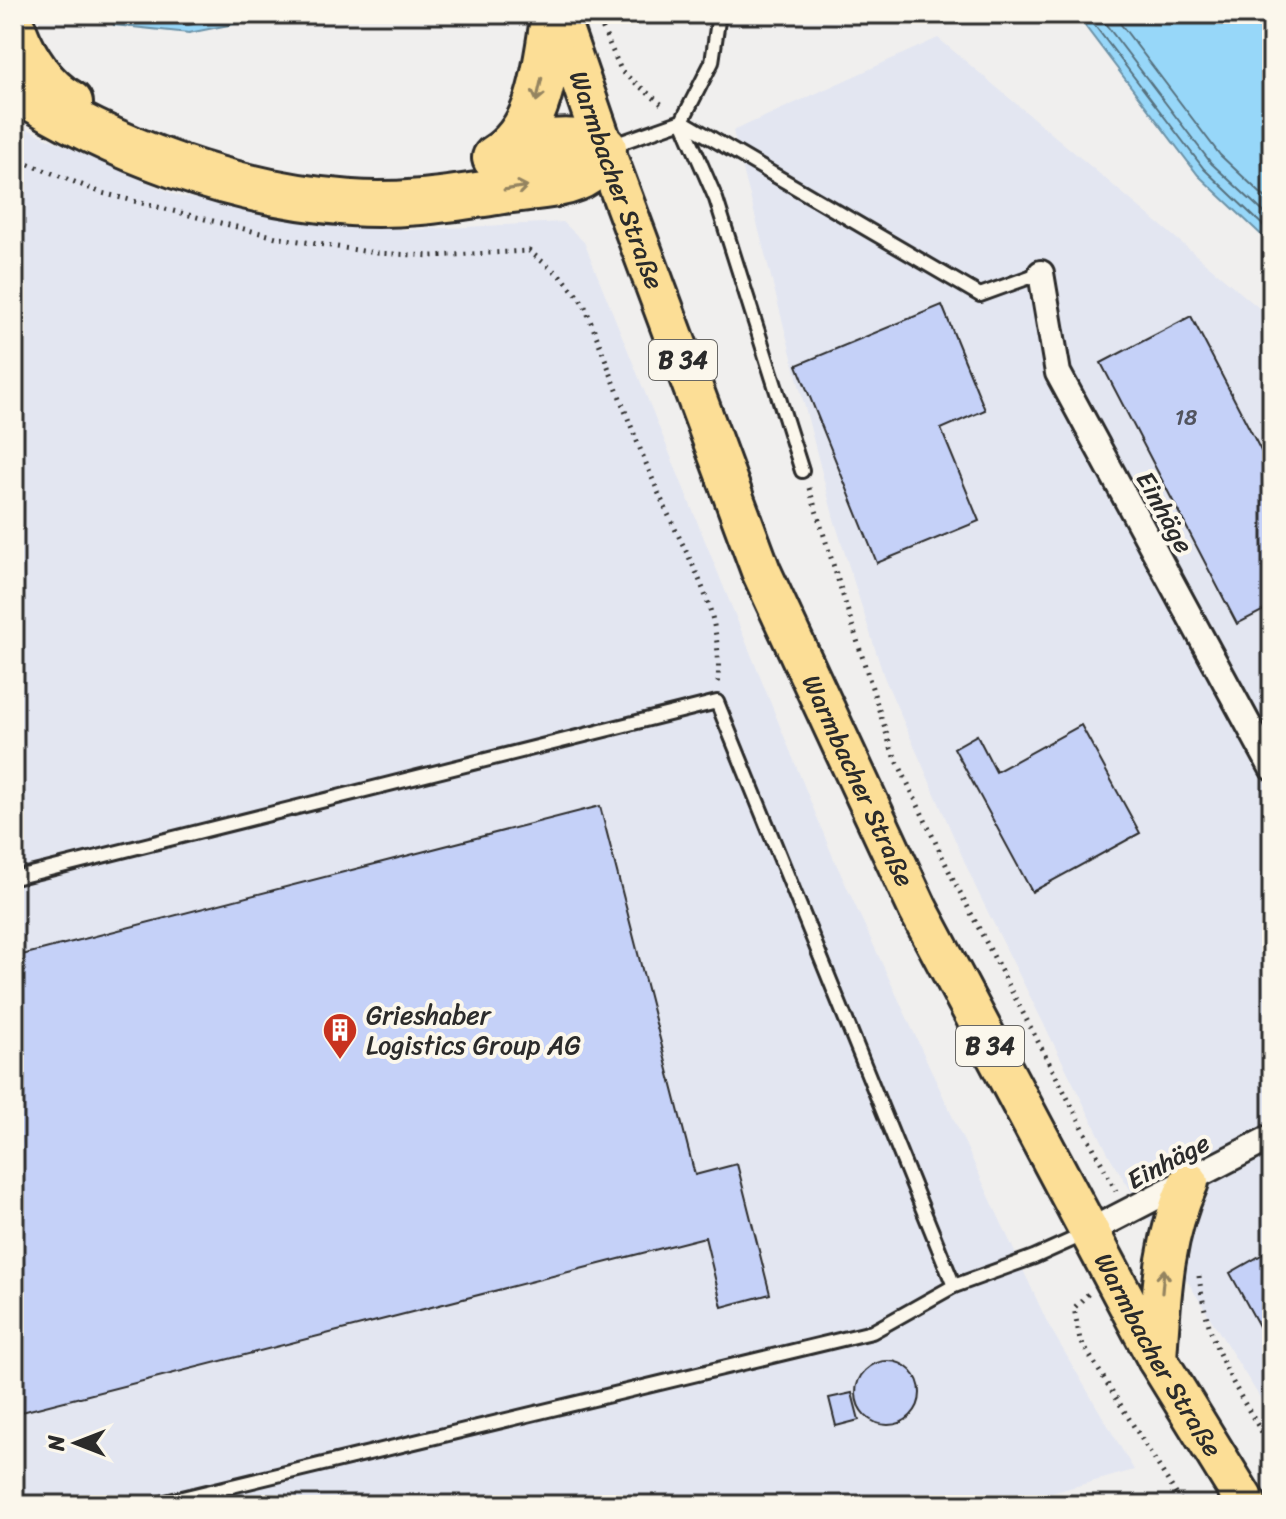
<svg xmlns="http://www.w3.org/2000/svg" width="1286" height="1519" viewBox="0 0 1286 1519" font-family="Sriracha,sans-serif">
<rect width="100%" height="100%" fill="#f0efee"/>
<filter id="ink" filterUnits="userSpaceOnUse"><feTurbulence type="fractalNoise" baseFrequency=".0125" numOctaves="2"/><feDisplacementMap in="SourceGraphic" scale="16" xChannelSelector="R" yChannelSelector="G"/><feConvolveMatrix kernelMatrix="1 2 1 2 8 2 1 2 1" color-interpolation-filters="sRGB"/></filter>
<g filter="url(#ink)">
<g fill="#e3e6f1">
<polygon points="938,38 1272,319 1272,1417 1110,1157 976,888 884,677 834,519 733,131"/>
<polygon points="14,123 178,196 406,230 563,222 584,242 833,857 1048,1324 1134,1470 1009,1505 14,1505"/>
</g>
<g fill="#97d7f9" stroke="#6c92a7" stroke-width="2">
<polygon points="106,14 284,14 189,33 114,25"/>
<polygon points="1076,14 1272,14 1272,245 1198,175"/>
</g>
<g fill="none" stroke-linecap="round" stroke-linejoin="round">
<g stroke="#56707d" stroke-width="2">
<polyline points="116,14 188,25 243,14"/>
<polyline points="1086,14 1204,169 1272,234"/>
<polyline points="1098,14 1211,163 1272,220"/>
<polyline points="1113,14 1220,155 1272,204"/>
</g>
</g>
<g fill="#c5d1f8" stroke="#2b2b2b" stroke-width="2">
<polygon points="942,305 985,410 941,429 979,521 877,563 797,365"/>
<polygon points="1191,316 1272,472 1272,606 1237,624 1101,363"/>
<polygon points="1081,725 1140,833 1032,892 954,748 977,735 996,772"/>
<polygon points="600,806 695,1175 737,1164 770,1294 722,1307 705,1237 14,1414 14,957"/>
<polygon points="1272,1249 1272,1350 1230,1273"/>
<circle cx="888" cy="1393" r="32"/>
<polygon points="852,1393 859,1420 836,1426 829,1398"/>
</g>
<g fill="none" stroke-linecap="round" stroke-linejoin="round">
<g stroke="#2b2b2b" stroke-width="18">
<g id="service">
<polyline points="682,121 980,295 1041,273"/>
<polyline points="682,121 716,199 802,471"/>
<polyline points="611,146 682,121 712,62 719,14"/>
<polyline points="14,878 717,702 954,1286"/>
<polyline points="153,1505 872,1332 954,1286 1034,1257 1085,1234"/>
</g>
</g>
<g stroke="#2b2b2b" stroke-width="30">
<g id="minor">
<polyline points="1041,273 1058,373 1272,768"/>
<polyline points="1088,1232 1272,1137"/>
</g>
</g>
<g stroke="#2b2b2b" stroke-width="44">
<g id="primary">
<path id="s1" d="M558,14L604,148L761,571L918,909L1157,1359L1247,1505"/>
<path d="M1157,1359C1161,1297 1163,1238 1189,1182"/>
</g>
</g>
<g stroke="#2b2b2b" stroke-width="50">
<g id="motorway">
<path d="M14,31C24,58 44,89 70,103"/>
<path d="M14,87C114,151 232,194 351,203C400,207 449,199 497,192C522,187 565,188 586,173C593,168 599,155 604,148C562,134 539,144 499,156"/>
<path d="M495,158C543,129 545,64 554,14"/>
</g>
</g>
<g stroke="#2b2b2b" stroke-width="5" stroke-dasharray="2 6" stroke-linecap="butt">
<polyline points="596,14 622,72 665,107"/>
<path d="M14,158L102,193L280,238L376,253L432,256L529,251L563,278L584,304C609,368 632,432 659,494C689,564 723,604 718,685"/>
<polyline points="809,488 891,748 950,873 1116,1191"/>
<path d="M1199,1276C1208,1349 1235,1387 1272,1449"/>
<polyline points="1088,1294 1074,1308 1080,1340 1183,1505"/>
</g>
<use href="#service" stroke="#fbf7ec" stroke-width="12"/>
<use href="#minor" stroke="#fbf7ec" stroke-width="24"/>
<use href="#primary" stroke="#fcde96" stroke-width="38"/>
<use href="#motorway" stroke="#fcde96" stroke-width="44"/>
</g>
<defs><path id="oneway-shaft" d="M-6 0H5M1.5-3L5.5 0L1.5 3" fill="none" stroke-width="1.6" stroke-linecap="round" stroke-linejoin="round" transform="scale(2)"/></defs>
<g stroke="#948460">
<use href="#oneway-shaft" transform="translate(539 90) rotate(103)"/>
<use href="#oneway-shaft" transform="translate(516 188) rotate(-9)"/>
<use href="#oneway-shaft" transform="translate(1163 1281) rotate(-85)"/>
</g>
</g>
<defs>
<g id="building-pin" transform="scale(1.8)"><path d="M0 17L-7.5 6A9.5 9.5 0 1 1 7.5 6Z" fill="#c8321e" stroke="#fbf7ec"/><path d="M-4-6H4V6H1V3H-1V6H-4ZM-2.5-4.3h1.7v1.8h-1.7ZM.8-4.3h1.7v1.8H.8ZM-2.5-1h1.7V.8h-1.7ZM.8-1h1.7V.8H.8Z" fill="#fff"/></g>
</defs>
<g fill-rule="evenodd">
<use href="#building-pin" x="340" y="1030"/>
</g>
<g text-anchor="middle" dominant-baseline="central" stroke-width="8" stroke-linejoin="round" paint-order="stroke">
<g font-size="22" fill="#52545e">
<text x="1186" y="417">18</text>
</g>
<g fill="#fbf7ec" stroke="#696865" stroke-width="2">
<rect x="649" y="340" width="68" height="40" rx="6"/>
<rect x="956" y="1026" width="68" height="40" rx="6"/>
</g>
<g font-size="24" font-weight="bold" fill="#2b2b2b">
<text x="683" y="360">B 34</text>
<text x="990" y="1046">B 34</text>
</g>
<g font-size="26" fill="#2b2b2b" stroke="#fbf7ec">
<text stroke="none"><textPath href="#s1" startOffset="176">Warmbacher Straße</textPath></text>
<text transform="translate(1165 512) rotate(61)">Einhäge</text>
<text stroke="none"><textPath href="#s1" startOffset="824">Warmbacher Straße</textPath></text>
<text transform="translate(1168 1161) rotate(-28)">Einhäge</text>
<text stroke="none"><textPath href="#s1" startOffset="1472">Warmbacher Straße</textPath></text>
</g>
<g font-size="26" fill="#2b2b2b" stroke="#fbf7ec" text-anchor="start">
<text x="366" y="1015">Grieshaber<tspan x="366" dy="30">Logistics Group AG</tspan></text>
</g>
</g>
<rect width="1286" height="1519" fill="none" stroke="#fbf7ec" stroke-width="48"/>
<rect x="24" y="24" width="1238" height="1471" fill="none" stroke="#2b2b2b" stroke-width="3" filter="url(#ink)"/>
<g transform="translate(76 1443) rotate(270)" stroke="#fbf7ec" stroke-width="6" paint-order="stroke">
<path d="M0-6L14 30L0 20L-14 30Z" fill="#2b2b2b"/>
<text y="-12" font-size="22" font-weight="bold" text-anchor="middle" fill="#2b2b2b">N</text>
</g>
</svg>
